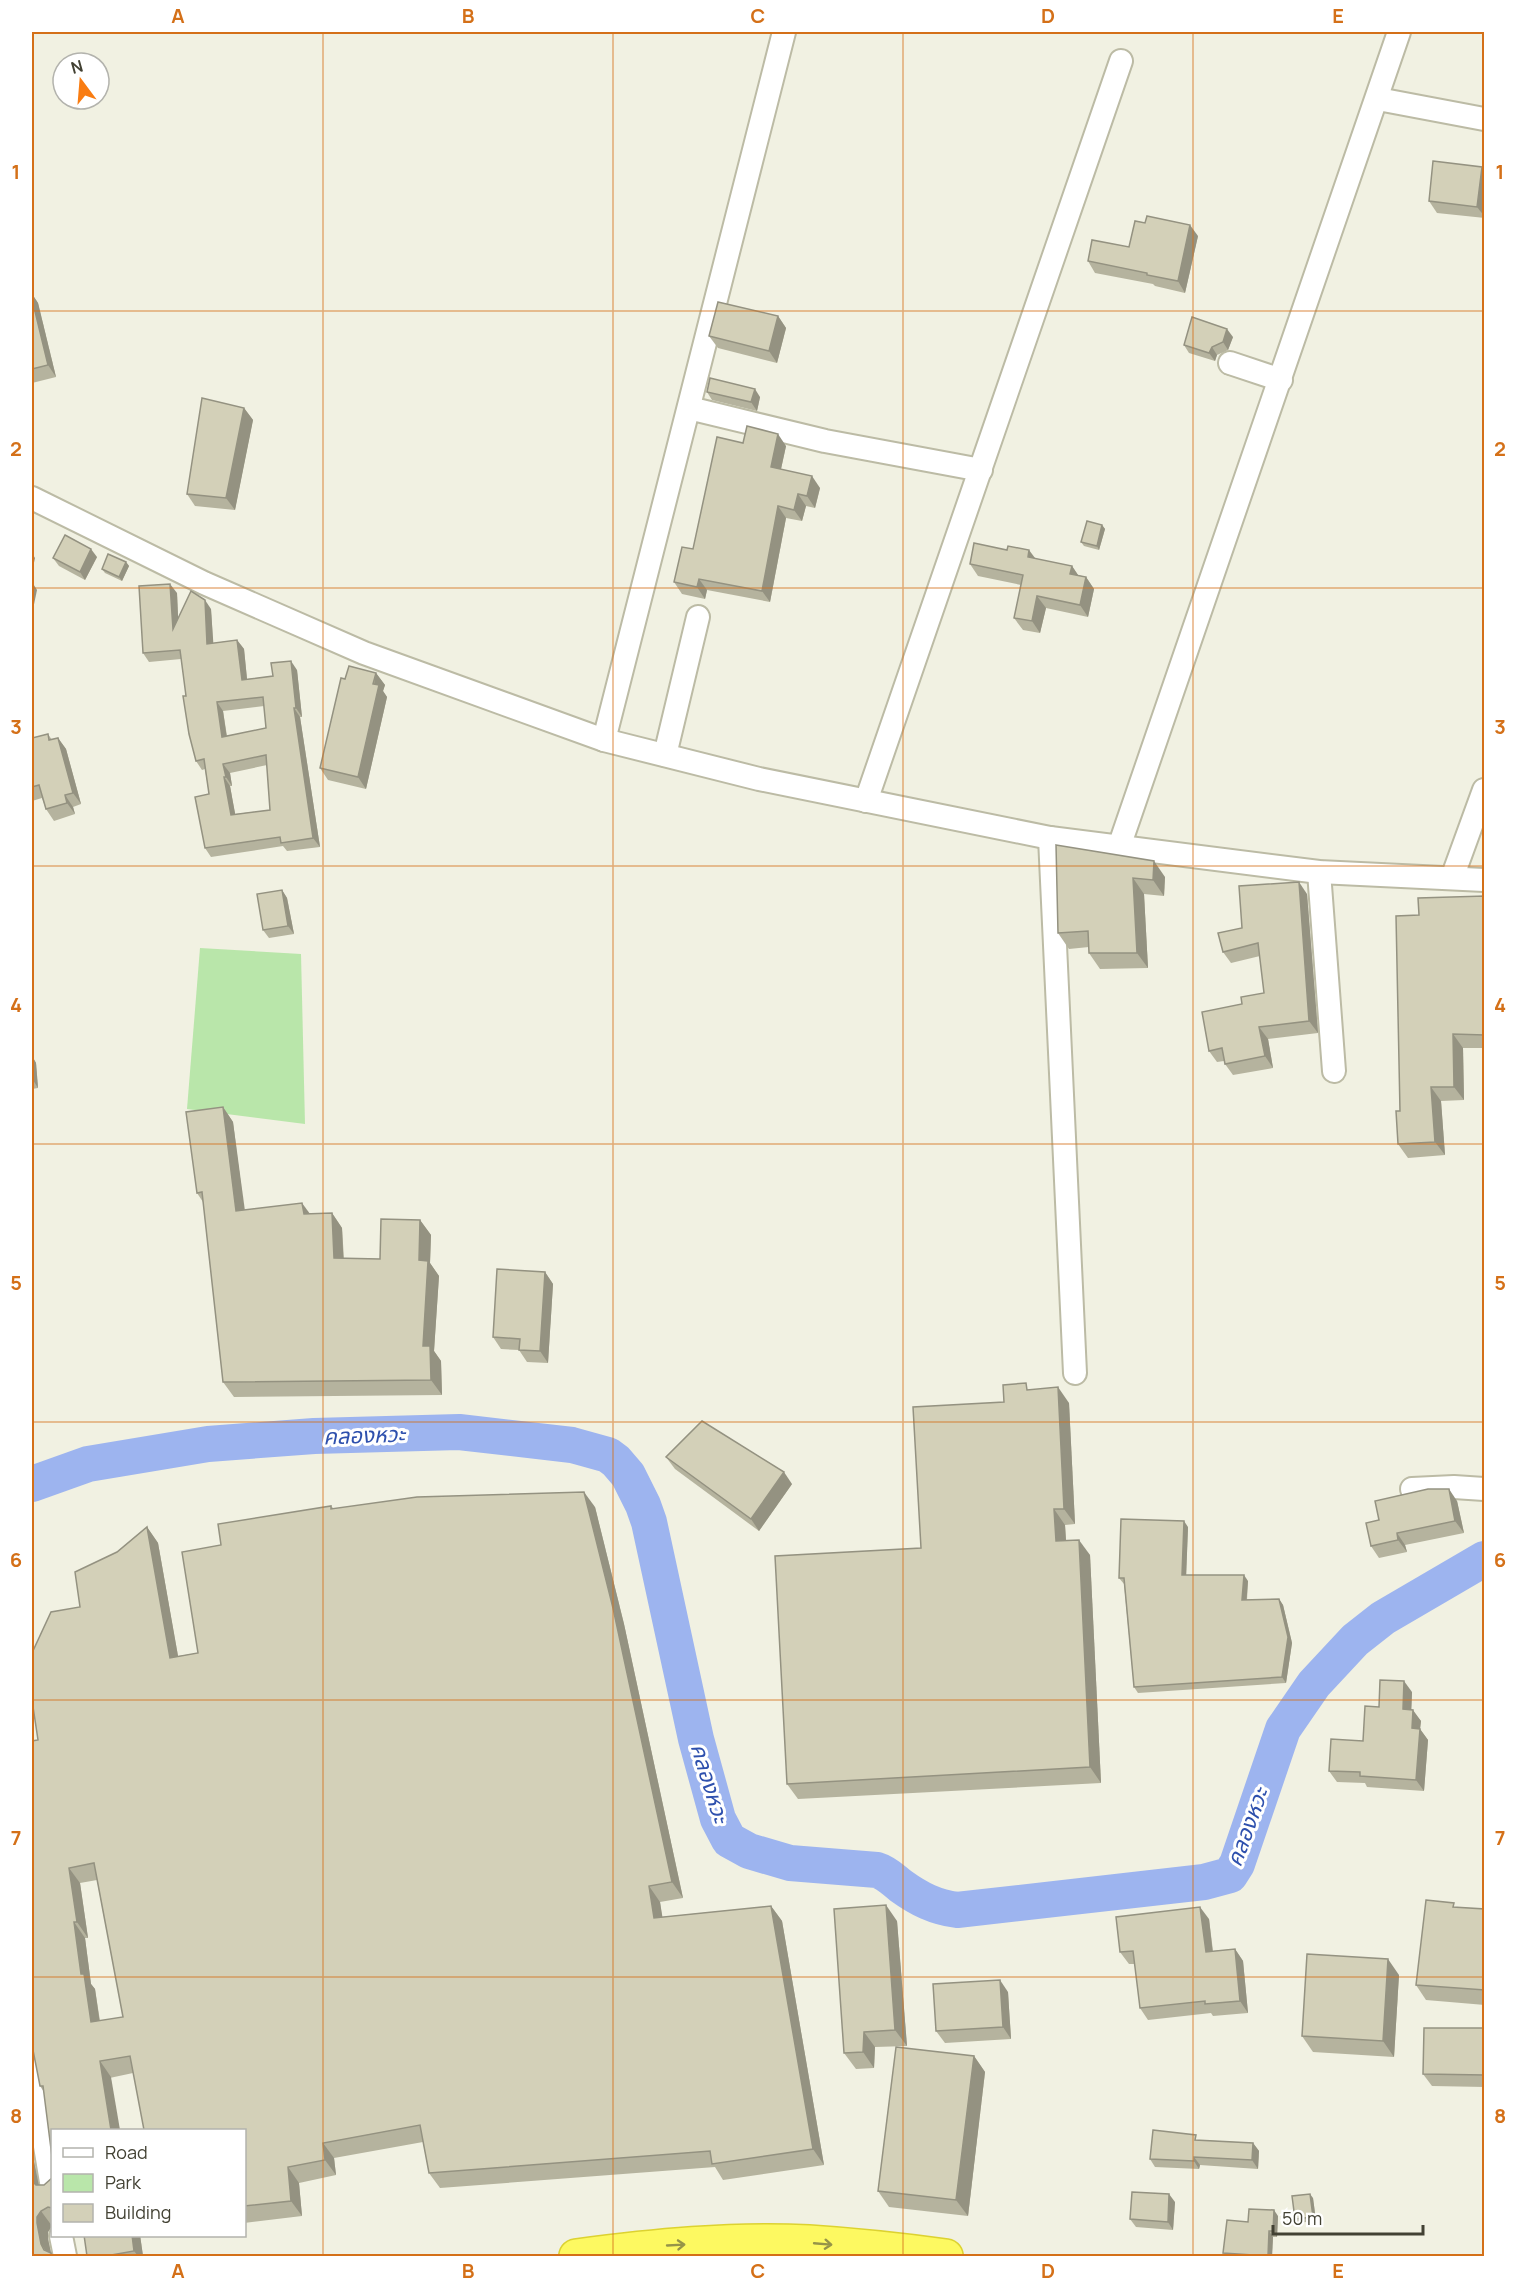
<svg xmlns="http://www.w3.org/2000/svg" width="1516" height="2288" viewBox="0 0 1516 2288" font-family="Manrope,'Noto Sans Thai',sans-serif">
<rect width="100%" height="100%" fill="#f1f1e2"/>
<polygon fill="#b9e6aa" points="200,948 301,954 305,1124 187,1109"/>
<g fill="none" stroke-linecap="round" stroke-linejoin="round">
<path stroke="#9db4ef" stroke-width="36" d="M32,1484L88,1464L208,1444L314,1436L459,1432L572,1445L608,1455L616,1461L628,1475L643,1505L649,1522L696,1739L718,1819L729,1840L749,1851L790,1863L877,1870C887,1873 893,1880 901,1886C919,1899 935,1907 957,1910L1204,1882L1230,1875L1237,1864L1283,1729L1314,1684L1355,1640L1383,1618L1484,1559"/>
<g stroke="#bcbba5" stroke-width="26">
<g id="minor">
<polyline points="1378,99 1484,119"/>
<polyline points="1230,363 1281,380"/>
<polyline points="689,408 825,441 981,470"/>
<polyline points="32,498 204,583 364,653 604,740 759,779 1050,838 1319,872 1484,880"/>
<polyline points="604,740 784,32"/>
<polyline points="665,755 698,617"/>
<polyline points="866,801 1121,61"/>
<polyline points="1050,838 1075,1373"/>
<polyline points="1119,847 1399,32"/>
<polyline points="1319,872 1334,1071"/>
<polyline points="1452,878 1484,790"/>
<polyline points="1412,1489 1454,1487 1484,1489"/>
<polyline points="32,2069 52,2188"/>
<polyline points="61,2236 65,2256"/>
</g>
</g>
<g stroke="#dcd231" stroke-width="36">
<path id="highway" d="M576,2256C652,2246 732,2238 809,2242C855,2245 901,2250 946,2256"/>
</g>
<use href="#minor" stroke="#fff" stroke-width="22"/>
<use href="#highway" stroke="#fdf961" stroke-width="33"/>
</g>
<g fill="#b5b39e" fill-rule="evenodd">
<polygon points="1482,167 1485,170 1485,218 1437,213 1429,201"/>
<polygon points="1198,236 1185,293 1155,286 1153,284 1095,273 1088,261 1129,247"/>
<polygon points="32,294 38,303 56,377 32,383"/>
<polygon points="778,316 786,328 777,363 718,348 709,336"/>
<polygon points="1233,337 1228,350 1217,355 1215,361 1189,353 1184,345"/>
<polygon points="707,392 760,397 757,411 712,400"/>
<polygon points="244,408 253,420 235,510 195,506 187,494"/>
<polygon points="743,443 786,446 781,469 820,488 815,508 806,506 802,521 786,518 770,602 707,590 705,599 682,594 674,582 693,549"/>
<polygon points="1102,525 1105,529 1099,550 1084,546 1081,542"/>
<polygon points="97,557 85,580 59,566 53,558"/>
<polygon points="1035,559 1072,566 1078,575 1086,577 1094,589 1088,617 1046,608 1040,633 1023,630 1014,618 1021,585 978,576 970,564"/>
<polygon points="126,562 129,566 122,581 105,573 102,569"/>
<path d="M177,593L178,618L211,609L213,643L237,640L244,649L247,679L273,676L297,670L302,717H300L320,847L287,851L283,846L211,857L205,848L209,794L205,769L202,770L196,761L181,659L149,662L143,653ZM264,706L266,728L227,736L223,711ZM267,765L270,810L235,814L230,786H232L230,773Z"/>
<polygon points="376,673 385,685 383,691 387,697 366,789 328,780 320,768 345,679"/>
<polygon points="48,734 52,740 58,738 66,749 81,804 73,807 75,814 54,821 46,809 42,798 32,801 32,738"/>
<polygon points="1056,845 1165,877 1164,896 1144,894 1148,968 1100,969 1089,953 1089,947 1069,949 1058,933"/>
<polygon points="282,890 287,898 294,934 269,938 263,930"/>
<polygon points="1307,894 1318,1033 1268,1039 1273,1068 1233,1075 1225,1064 1224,1061 1217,1062 1209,1051 1242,1004 1264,993 1260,956 1231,963 1223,952 1242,928"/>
<polygon points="1485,896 1485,1048 1463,1048 1464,1100 1441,1101 1445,1155 1408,1158 1398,1144 1400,1111 1419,915"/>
<polygon points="32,1056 36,1063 38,1088 32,1089"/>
<polygon points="223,1107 233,1122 244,1210 310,1214 332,1213 342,1228 344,1259 380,1259 420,1220 431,1235 430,1263 439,1276 434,1351 441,1361 442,1395 234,1397 223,1382 203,1202 197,1193"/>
<polygon points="545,1272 553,1284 548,1363 527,1362 519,1350 501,1349 493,1337"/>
<polygon points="1030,1389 1069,1403 1075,1524 1065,1525 1066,1540 1090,1555 1101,1783 798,1799 787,1784 1004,1402"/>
<polygon points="666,1457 792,1484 759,1531 675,1469"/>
<polygon points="1457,1501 1464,1533 1405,1545 1407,1552 1379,1558 1371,1546"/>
<path d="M331,1506L333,1508L595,1507L624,1624L683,1898L660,1902L662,1917L771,1906L782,1921L824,2165L723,2180L715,2167L440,2188L429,2173L423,2142L334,2158L336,2175L299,2183L302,2216L244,2223V2130L133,2073L44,2092L40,2086L34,2056H32V1741L38,1740L80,1607L117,1552L147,1527L158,1543L178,1656L198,1653L221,1545ZM97,1880L123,2017L100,2021L95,1989L91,1984L85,1938H88L80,1883Z"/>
<polygon points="1188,1527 1186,1575 1248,1581 1247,1600 1279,1599 1283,1605 1292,1643 1286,1683 1138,1693 1134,1687 1124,1584 1119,1578"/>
<polygon points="1412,1692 1411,1710 1421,1721 1420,1729 1428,1740 1424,1791 1367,1787 1365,1783 1337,1782 1329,1771 1363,1741 1379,1707"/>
<polygon points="1456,1907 1485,1909 1485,2005 1426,2000 1416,1985"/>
<polygon points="1209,1919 1213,1951 1235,1949 1243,1961 1248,2013 1213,2016 1211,2013 1148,2020 1140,2008 1135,1964 1129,1964 1120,1952"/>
<polygon points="897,1921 907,2046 875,2047 874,2068 856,2069 844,2053"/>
<polygon points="1399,1975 1394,2057 1313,2052 1302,2036"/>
<polygon points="1008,1992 1011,2039 945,2043 936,2031"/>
<polygon points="1485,2028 1485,2087 1432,2086 1423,2074"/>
<polygon points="974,2056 985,2072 968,2216 889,2207 878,2191"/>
<polygon points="1200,2140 1253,2143 1259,2151 1258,2169 1200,2165 1199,2169 1155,2167 1150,2159"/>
<polygon points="32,2151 39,2185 44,2185 52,2178 52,2226 48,2232 48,2239 51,2253 53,2256 32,2256"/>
<polygon points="1313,2198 1316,2221 1297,2223 1295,2219"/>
<polygon points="1175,2202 1173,2230 1136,2227 1130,2219"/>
<polygon points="1278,2216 1277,2237 1273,2237 1272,2256 1225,2256 1223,2253"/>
<polygon points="140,2235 143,2256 87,2256"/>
</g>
<g fill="#949281">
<polygon points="1482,167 1485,170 1485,217 1477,207"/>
<polygon points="1190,225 1198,236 1185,293 1178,281"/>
<polygon points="32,294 38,303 56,377 48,365 32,299"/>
<polygon points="778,316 786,328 777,363 769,351"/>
<polygon points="1227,329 1233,337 1228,350 1223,342"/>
<polygon points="1212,347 1217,355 1215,361 1209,353"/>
<polygon points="755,389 760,397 757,411 751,402"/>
<polygon points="244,408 253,420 235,510 226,498"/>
<polygon points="778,434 786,446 779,478 771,467"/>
<polygon points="812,476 820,488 815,508 807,496"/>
<polygon points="798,494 806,506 802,521 794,510"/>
<polygon points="778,506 786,518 770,602 762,591"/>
<polygon points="1102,525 1105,529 1099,550 1097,546"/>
<polygon points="91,549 97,557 85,580 80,572"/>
<polygon points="1029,550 1038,562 1028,557"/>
<polygon points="32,553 35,558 32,572"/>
<polygon points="126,562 129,566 122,581 119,577"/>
<polygon points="1072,566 1080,578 1070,574"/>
<polygon points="1086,577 1094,589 1088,617 1080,605"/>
<polygon points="699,579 707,590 705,599 697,587"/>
<polygon points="32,582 37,590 32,614"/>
<polygon points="170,584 177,593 179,638 173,629"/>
<polygon points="1037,596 1046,608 1040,633 1032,621"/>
<polygon points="205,600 211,609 214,653 207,644"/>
<polygon points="237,640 244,649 248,689 242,680"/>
<polygon points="291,661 297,670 302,717 296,708"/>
<polygon points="376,673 385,685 383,691 387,697 366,789 358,777"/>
<polygon points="217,702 223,711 228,746 222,737"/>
<polygon points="294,708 300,717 320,847 313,838"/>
<polygon points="58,738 66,749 81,804 73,793"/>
<polygon points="223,764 230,773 232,786 226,777"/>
<polygon points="224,777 230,786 237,824 231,815"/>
<polygon points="65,795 73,807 75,814 67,803"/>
<polygon points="1154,861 1165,877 1164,896 1153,880"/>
<polygon points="1133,878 1144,894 1148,968 1137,953"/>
<polygon points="1299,882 1307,894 1318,1033 1309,1021"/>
<polygon points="282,890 287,898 294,934 288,926"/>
<polygon points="1259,1027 1268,1039 1273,1068 1265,1056"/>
<polygon points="1453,1034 1463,1048 1464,1100 1454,1087"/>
<polygon points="32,1056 36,1063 38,1088 33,1080"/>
<polygon points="1431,1087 1441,1101 1445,1155 1435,1142"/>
<polygon points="223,1107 233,1122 247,1226 236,1211"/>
<polygon points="302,1203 313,1218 304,1214"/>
<polygon points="332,1213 342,1228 344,1273 334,1258"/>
<polygon points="420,1220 431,1235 430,1263 439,1276 434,1351 441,1361 442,1395 431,1380 423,1346 419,1260"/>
<polygon points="545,1272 553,1284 548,1363 540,1351"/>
<polygon points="1058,1387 1069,1403 1075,1524 1064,1509"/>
<polygon points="784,1472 792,1484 759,1531 751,1519"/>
<polygon points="1449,1489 1457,1501 1464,1533 1455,1521"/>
<polygon points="584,1492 595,1507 624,1624 683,1898 672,1882"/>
<polygon points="1054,1509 1065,1525 1067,1557 1056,1541"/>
<polygon points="1184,1521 1188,1527 1186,1580 1182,1575"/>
<polygon points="147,1527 158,1543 181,1673 170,1658"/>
<polygon points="1397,1533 1405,1545 1407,1552 1398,1540"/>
<polygon points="1079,1540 1090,1555 1101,1783 1090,1767"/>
<polygon points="1244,1575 1248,1581 1246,1606 1242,1600"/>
<polygon points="1279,1599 1283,1605 1292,1643 1286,1683 1282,1677"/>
<polygon points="1404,1681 1412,1692 1411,1720 1403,1709"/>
<polygon points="1413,1710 1421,1721 1420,1729 1428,1740 1424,1791 1416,1780 1412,1728"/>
<polygon points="69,1868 80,1883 88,1938 77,1922"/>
<polygon points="649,1886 660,1902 665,1933 654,1918"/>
<polygon points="886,1905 897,1921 907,2046 895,2030"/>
<polygon points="771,1906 782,1921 824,2165 813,2149"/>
<polygon points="1200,1907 1209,1919 1214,1964 1206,1952"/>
<polygon points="74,1922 85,1938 91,1984 95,1989 102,2038 91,2022 81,1974"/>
<polygon points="1235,1949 1243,1961 1248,2013 1240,2001"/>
<polygon points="1388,1959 1399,1975 1394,2057 1383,2041"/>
<polygon points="1000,1980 1008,1992 1011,2039 1003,2027"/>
<polygon points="864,2032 875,2047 874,2068 863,2052"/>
<polygon points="974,2056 985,2072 968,2216 956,2200"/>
<polygon points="100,2061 111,2077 120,2130 111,2130"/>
<polygon points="323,2143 334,2158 336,2175 325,2160"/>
<polygon points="1253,2143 1259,2151 1258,2169 1252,2160"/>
<polygon points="32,2151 32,2152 41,2196 32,2182"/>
<polygon points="1194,2157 1200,2165 1199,2169 1194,2161"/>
<polygon points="288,2167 299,2183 302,2216 291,2201"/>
<polygon points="1169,2194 1175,2202 1173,2230 1168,2222"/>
<polygon points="1310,2194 1313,2198 1316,2221 1313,2217"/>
<polygon points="1274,2210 1278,2216 1277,2237 1273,2231"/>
<polygon points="41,2211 52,2226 48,2232 48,2239 51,2253 53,2256 49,2256 41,2244 37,2223 37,2217"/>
<polygon points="1269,2231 1273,2237 1272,2256 1268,2256"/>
<polygon points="132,2235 140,2235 143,2256 138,2256 134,2251"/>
</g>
<g fill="#d3d0b8" stroke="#949281" stroke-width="1.5" fill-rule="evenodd">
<polygon points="1433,161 1482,167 1477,207 1429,201"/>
<polygon points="1147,216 1190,225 1178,281 1147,275 1147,273 1088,261 1092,240 1129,247 1135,221 1145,223"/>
<polygon points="32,299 48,365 32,369"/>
<polygon points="718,302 778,316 769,351 709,336"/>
<polygon points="1192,317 1227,329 1223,342 1212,347 1209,353 1184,345"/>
<polygon points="710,378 755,389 751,402 707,392"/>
<polygon points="202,398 244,408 226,498 187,494"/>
<polygon points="747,426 778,434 771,467 812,476 807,496 798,494 794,510 778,506 762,591 699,579 697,587 674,582 682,547 693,549 717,437 743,443"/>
<polygon points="1087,521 1102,525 1097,546 1081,542"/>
<polygon points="65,535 91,549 80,572 53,558"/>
<polygon points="974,543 1007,550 1008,546 1029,550 1028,557 1072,566 1070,574 1086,577 1080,605 1037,596 1032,621 1014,618 1023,575 970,564"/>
<polygon points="108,554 126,562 119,577 102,569"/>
<path d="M170,584L173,629L191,591L205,600L207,644L237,640L242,680L273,676L271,663L291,661L296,708H294L313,838L281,843L280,837L205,848L195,797L209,794L204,759L196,761L189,734L183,696H186L180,650L143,653L139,586ZM263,697L266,728L222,737L217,702ZM266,755L270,810L231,815L224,777H226L223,764Z"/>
<polygon points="349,666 376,673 373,684 379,685 358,777 320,768 341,678 345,679"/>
<polygon points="48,734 49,740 58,738 73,793 65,795 67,803 46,809 39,785 32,787 32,738"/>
<polygon points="1056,845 1154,861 1153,880 1133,878 1137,953 1089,953 1088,931 1058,933"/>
<polygon points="1299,882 1309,1021 1259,1027 1265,1056 1225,1064 1222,1048 1209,1051 1202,1012 1242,1004 1241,997 1264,993 1258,943 1223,952 1218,933 1242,928 1239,886"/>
<polygon points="282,890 288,926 263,930 257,894"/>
<polygon points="1485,896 1485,1035 1453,1034 1454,1087 1431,1087 1435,1142 1398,1144 1396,1111 1400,1111 1396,916 1419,915 1418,898"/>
<polygon points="223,1107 236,1211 302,1203 304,1214 332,1213 334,1258 380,1259 381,1219 420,1220 419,1260 428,1261 423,1346 430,1346 431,1380 223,1382 202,1192 197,1193 186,1112"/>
<polygon points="497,1269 545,1272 540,1351 519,1350 520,1339 493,1337"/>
<polygon points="1026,1383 1027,1390 1058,1387 1064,1509 1054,1509 1056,1541 1079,1540 1090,1767 787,1784 775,1556 921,1548 913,1407 1004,1402 1003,1385"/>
<polygon points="702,1421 784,1472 751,1519 666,1457"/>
<polygon points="1428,1489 1449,1489 1455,1521 1397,1533 1398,1540 1371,1546 1366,1523 1379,1520 1375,1501"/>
<path d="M584,1492L613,1608L672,1882L649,1886L654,1918L771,1906L813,2149L712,2164L710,2151L429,2173L420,2125L323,2143L325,2160L288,2167L291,2201L244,2206V2130H144L130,2056L100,2061L111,2130H52V2157L43,2086H40L32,2045V1741L38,1740L32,1700V1653L51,1612L80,1607L75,1572L117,1552L147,1527L170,1658L198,1653L182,1552L221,1545L218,1524L331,1506V1509L417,1497ZM94,1863L123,2017L91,2022L84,1974H81L74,1922H77L69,1868Z"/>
<polygon points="1121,1519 1184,1521 1182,1575 1244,1575 1242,1600 1279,1599 1288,1637 1282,1677 1134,1687 1124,1578 1119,1578"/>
<polygon points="1380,1680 1404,1681 1403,1709 1413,1710 1412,1728 1420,1729 1416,1780 1360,1776 1360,1772 1329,1771 1331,1739 1363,1741 1365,1706 1379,1707"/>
<polygon points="1426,1900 1454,1903 1453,1907 1485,1909 1485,1990 1416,1985"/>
<polygon points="886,1905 895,2030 864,2032 863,2052 844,2053 834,1909"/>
<polygon points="1200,1907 1206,1952 1235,1949 1240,2001 1205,2004 1205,2001 1140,2008 1133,1951 1120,1952 1116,1917"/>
<polygon points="1307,1954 1388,1959 1383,2041 1302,2036"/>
<polygon points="1000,1980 1003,2027 936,2031 933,1984"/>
<polygon points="1424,2028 1485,2028 1485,2075 1423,2074"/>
<polygon points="896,2047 974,2056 956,2200 878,2191"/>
<polygon points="1153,2130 1196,2135 1195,2140 1253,2143 1252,2160 1194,2157 1194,2161 1150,2159"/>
<polygon points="52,2178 52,2208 48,2207 41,2211 37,2217 37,2223 41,2244 44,2250 51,2253 51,2256 32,2256 32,2181 36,2185 44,2185"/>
<polygon points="1132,2192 1169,2194 1168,2222 1130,2219"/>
<polygon points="1310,2194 1313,2217 1295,2219 1292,2196"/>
<polygon points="1249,2209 1274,2210 1273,2231 1269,2231 1268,2256 1223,2253 1227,2220 1248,2222"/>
<polygon points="84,2235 132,2235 134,2251 112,2255 112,2256 87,2256"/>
</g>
<defs><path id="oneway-shaft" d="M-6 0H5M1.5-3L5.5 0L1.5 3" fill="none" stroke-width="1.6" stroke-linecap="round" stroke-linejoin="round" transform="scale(1.5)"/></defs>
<g stroke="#969448">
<use href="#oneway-shaft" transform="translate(823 2244) rotate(5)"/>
<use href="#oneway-shaft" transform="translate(676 2245) rotate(-3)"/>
</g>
<path fill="none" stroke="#d47018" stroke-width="1.5" stroke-opacity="0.55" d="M323,32V2256M613,32V2256M903,32V2256M1193,32V2256M32,311H1484M32,588H1484M32,866H1484M32,1144H1484M32,1422H1484M32,1700H1484M32,1977H1484"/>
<g text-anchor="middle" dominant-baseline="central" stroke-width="6" stroke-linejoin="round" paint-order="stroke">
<g font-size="22" font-style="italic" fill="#2e50ad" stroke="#fff">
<text transform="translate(364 1435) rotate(-2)">คลองหวะ</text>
<text transform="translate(710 1783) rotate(73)">คลองหวะ</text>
<text transform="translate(1247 1827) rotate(-70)">คลองหวะ</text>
</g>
</g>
<rect width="1516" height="2288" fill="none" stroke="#ffffff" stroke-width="66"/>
<rect x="51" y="2129" width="195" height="108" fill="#ffffff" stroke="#b3b3ad" stroke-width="1.5"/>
<rect x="63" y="2148" width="30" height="9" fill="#ffffff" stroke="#b3b3ad" stroke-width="1.5"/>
<text x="105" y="2159" font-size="18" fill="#424133">Road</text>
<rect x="63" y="2174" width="30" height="18" fill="#b9e6aa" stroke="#b3b3ad" stroke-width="1.5"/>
<text x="105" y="2189" font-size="18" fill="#424133">Park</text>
<rect x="63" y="2204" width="30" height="18" fill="#d3d0b8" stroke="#b3b3ad" stroke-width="1.5"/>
<text x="105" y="2219" font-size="18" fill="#424133">Building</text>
<g transform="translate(81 81) rotate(344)"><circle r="28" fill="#ffffff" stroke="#b3b3ad" stroke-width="1.5"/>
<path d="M0-4.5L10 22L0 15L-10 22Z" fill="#f97c11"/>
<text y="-9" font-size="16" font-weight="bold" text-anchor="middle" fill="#424133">N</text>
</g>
<path d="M1273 2225v9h150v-9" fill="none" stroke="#424133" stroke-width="3"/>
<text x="1282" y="2225" font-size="18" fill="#424133" stroke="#ffffff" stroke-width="4.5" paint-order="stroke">50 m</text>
<rect x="33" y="33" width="1450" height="2222" fill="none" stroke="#d47018" stroke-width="2"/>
<g font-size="20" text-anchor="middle" font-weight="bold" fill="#d47018">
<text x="178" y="23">A</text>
<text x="468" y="23">B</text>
<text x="758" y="23">C</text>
<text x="1048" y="23">D</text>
<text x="1338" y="23">E</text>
<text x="16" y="179">1</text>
<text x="1500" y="179">1</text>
<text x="16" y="456">2</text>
<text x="1500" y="456">2</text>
<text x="16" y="734">3</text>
<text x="1500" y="734">3</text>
<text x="16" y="1012">4</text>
<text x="1500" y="1012">4</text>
<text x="16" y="1290">5</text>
<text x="1500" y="1290">5</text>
<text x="16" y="1567">6</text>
<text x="1500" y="1567">6</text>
<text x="16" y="1845">7</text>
<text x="1500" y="1845">7</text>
<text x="16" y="2123">8</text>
<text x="1500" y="2123">8</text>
<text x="178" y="2278">A</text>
<text x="468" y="2278">B</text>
<text x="758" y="2278">C</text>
<text x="1048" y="2278">D</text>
<text x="1338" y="2278">E</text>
</g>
</svg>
